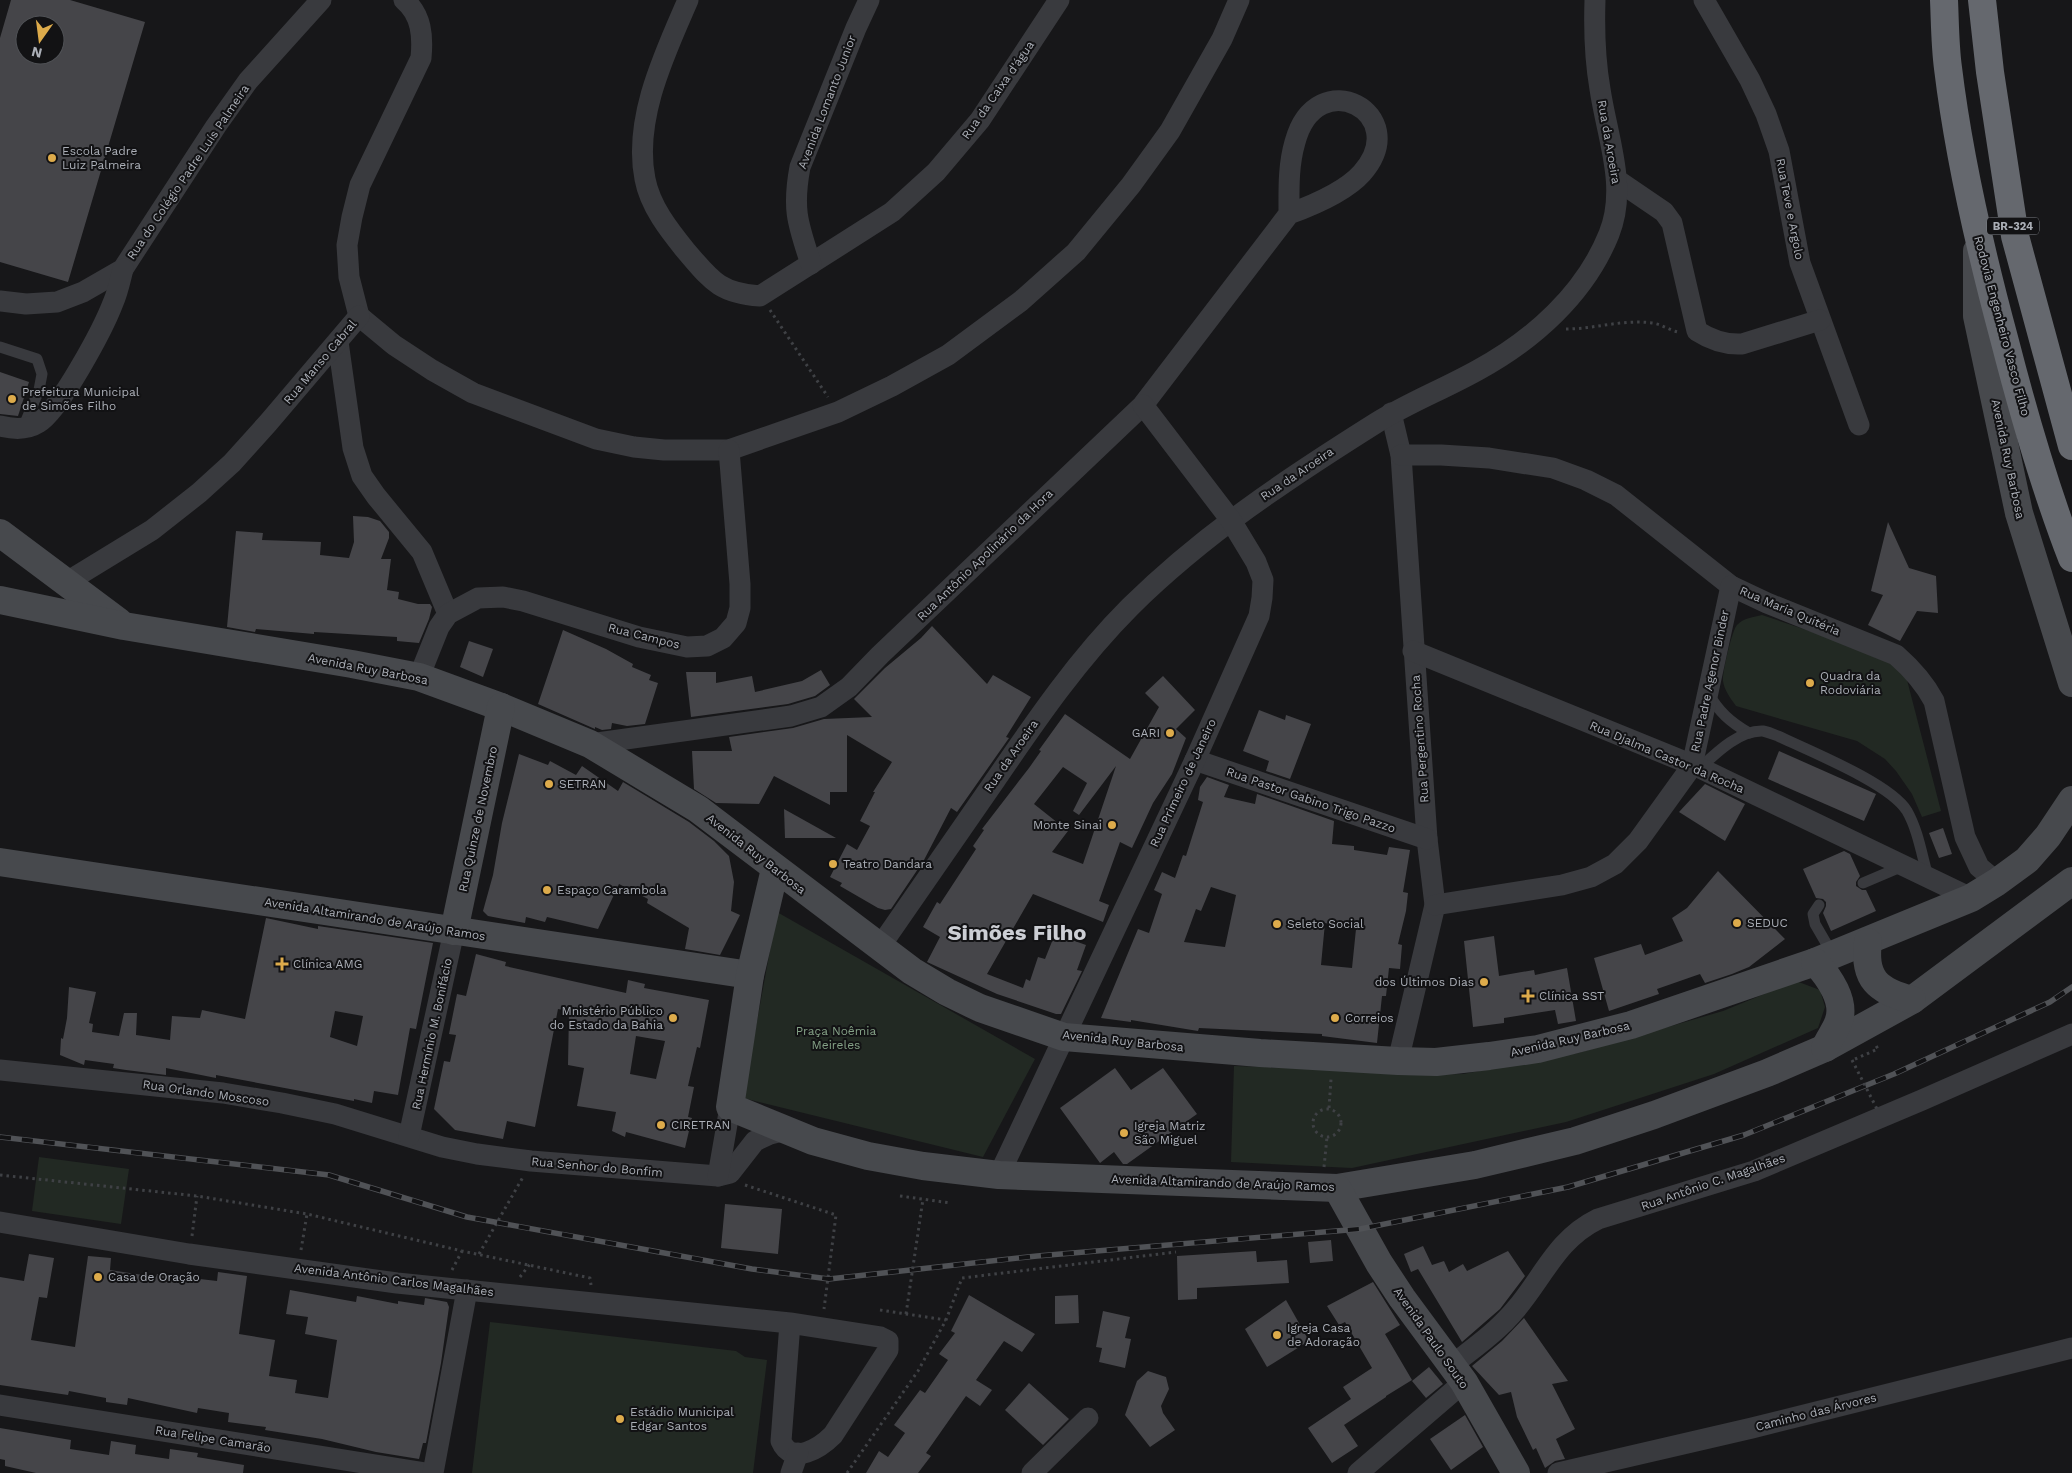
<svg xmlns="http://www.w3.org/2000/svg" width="2072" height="1473" viewBox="0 0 2072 1473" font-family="'Work Sans',sans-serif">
<rect width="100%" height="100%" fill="#171719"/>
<g fill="#222923">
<path d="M1762,615L1890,658L1907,680L1941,811L1922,817L1912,794L1896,771L1885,759L1857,741L1736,706C1731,699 1724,690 1723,681C1722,674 1732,630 1737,625C1743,618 1754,617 1762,615Z"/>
<polygon points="777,912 1035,1059 983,1157 743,1098"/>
<polygon points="1796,981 1820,990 1825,1007 1818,1028 1714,1074 1566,1122 1352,1168 1231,1162 1234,1066 1374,1071 1404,1075 1463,1074 1578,1053 1723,1011"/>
<polygon points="39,1157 129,1169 121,1224 32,1211"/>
<polygon points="490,1322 736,1351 745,1357 767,1360 753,1473 472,1473"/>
</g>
<g fill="#454549" fill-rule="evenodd">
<path d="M11,0H70L145,22L68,282L0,262V38ZM25,25H55V55H25Z"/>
<polygon points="0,372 29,382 18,416 0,414"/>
<polygon points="353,516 368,517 380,521 389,532 389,538 381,559 391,559 387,590 399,592 398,599 418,604 430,604 432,607 429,619 419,643 397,641 397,637 331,633 314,632 314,634 256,629 255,632 227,627 236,531 263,533 262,540 321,542 320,555 349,558 354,542"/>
<polygon points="1888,522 1909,568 1936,576 1938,613 1917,611 1900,641 1868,625 1883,595 1871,591"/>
<polygon points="932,626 987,684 993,675 1031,697 1006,737 1009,738 957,812 951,808 924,860 891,909 885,910 878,908 840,886 842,883 830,877 847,844 857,850 870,826 860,821 875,792 873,792 892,762 847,735 847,792 830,792 830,805 774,776 759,804 716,803 694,789 692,751 732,751 729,737 793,728 824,719 872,717 854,699 885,668 921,638"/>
<polygon points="563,630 606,649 633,664 632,667 651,675 649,680 658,683 645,724 627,726 612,723 611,729 602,730 595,727 595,729 538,704"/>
<polygon points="469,641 493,649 483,677 460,667"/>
<polygon points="821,670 830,685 815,696 788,704 691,717 686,672 716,672 716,683 752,676 755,692 802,681"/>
<path d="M1163,676L1195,710L1176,729L1186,738L1172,774L1153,803L1132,848L1120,842L1099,901L1109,905L1103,922L1033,894L987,974L1023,988L1026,979L1030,981L1038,957L1045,959L1055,934L1086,945L1077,970L1082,971L1061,1014H1056L997,994L927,962L940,937L923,927L937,902L940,904L976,849L973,846L984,830L982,829L1029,768L1041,751L1039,750L1065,714L1130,759L1159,707L1145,693ZM1116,766L1083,864L1052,852L1068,831L1034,804L1063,767L1087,783L1073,811L1079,815Z"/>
<polygon points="1259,710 1285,720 1286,715 1311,724 1290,779 1266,771 1269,761 1243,751"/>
<polygon points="1779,751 1876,794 1864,821 1768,779"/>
<polygon points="519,754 548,765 550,761 576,775 582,766 618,791 623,782 689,822 714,841 729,856 734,882 731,911 740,915 720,955 685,949 689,928 647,903 648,899 619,884 598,929 547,917 545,922 526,917 525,923 488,916 483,911 493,875 502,823"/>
<path d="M1207,777L1229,785L1224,797L1255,804L1257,794L1334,821L1332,844L1354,846V850L1387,855L1389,847L1410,850L1403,892L1408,893L1406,911L1398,944L1402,945L1400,969L1389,968L1386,996H1382L1377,1043L1322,1036V1034L1199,1028L1198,1031L1131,1020V1022L1101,1018L1138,929L1149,933L1162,894L1154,890L1162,872L1175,878L1183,855L1186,856L1203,802L1198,800L1200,787ZM1211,887L1236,895L1225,947L1184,942L1196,909L1201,911ZM1325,923L1356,929L1352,968L1321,965Z"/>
<polygon points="1705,784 1745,804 1725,841 1679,812"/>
<polygon points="784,809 836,838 785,838"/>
<polygon points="1943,828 1952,854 1939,858 1929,833"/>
<polygon points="1844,851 1850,854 1860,876 1856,882 1856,886 1862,890 1866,890 1876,911 1831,931 1823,913 1826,906 1826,902 1823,899 1816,898 1803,869"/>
<polygon points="1718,871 1785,939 1749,967 1732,974 1705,983 1700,974 1657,989 1659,994 1609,1011 1594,958 1641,944 1645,955 1683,941 1672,918 1687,908"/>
<path d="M266,918L318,929V926L433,943L416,1029L410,1028L398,1095L374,1091L372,1103L354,1099V1101L216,1075V1078L166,1068V1075L126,1070L113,1068L114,1064L85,1060L84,1065L60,1055L61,1038L63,1039L67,1018L69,987L96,992L89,1023L93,1024L92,1032L119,1036L124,1013H137L136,1035L170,1040L172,1016L200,1018L202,1010L245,1019ZM335,1011L363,1016L357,1046L330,1037Z"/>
<polygon points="1494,936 1499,976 1534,970 1535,975 1567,968 1576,1021 1558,1024 1555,1010 1504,1018 1504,1023 1473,1027 1464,941"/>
<path d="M476,954L506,962L505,966L626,993L628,980L645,984L644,988L709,1000L700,1048L697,1047L688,1086L694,1087L688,1117L692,1118L685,1148L626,1132L625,1137L612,1131L616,1112L577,1106L584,1068L568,1065L569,1011L558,1009L535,1127L507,1121L503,1139L455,1130L434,1109L444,1061L450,1062L456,1035L449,1034L457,994L466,996ZM636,1036L665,1041L656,1079L630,1074Z"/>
<polygon points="1115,1068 1131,1090 1163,1068 1197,1114 1127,1164 1123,1164 1114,1152 1100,1163 1060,1108"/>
<polygon points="725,1204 782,1209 778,1254 721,1248"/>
<polygon points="1331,1240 1333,1261 1310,1263 1308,1242"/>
<polygon points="1423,1246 1432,1265 1444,1261 1449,1272 1463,1264 1467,1271 1508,1251 1525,1276 1500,1309 1462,1342 1418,1269 1411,1272 1404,1254"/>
<polygon points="1256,1251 1257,1262 1287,1260 1289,1283 1197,1288 1197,1299 1178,1300 1177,1256"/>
<polygon points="29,1254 54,1258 47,1298 39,1297 31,1340 75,1347 88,1256 111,1258 110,1270 156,1277 157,1274 217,1281 218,1272 247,1276 239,1334 275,1340 269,1376 297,1380 295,1393 328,1398 337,1340 305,1334 308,1317 286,1314 290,1290 356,1302 357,1296 398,1304 398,1301 424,1305 425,1298 447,1302 449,1307 441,1363 426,1443 423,1443 419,1459 376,1452 322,1439 265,1430 266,1427 228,1422 229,1413 198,1408 197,1413 128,1398 127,1405 106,1402 106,1398 69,1391 68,1395 0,1385 0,1277 24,1281"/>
<polygon points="1373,1282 1400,1325 1385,1334 1412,1380 1386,1396 1386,1397 1344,1425 1358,1446 1332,1463 1308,1428 1351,1399 1343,1387 1372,1368 1345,1322 1339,1325 1327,1306"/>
<polygon points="969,1295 1035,1334 1022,1352 1004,1341 976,1380 992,1390 980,1406 966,1396 926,1453 931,1456 918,1473 866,1473 879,1451 888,1457 905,1433 894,1425 920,1390 925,1393 948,1360 939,1354 955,1333 951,1331"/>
<polygon points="1078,1295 1079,1323 1055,1324 1055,1296"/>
<polygon points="1286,1300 1309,1341 1267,1367 1245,1329"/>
<polygon points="1103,1311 1130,1317 1125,1338 1131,1339 1125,1368 1099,1362 1102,1348 1096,1347"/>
<polygon points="1524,1318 1568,1381 1552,1384 1575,1429 1556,1439 1565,1459 1555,1461 1545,1468 1536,1448 1533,1450 1517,1417 1511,1392 1499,1395 1472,1366 1502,1341"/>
<polygon points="1429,1367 1443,1384 1426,1398 1412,1381"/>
<polygon points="1148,1371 1166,1377 1169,1389 1161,1406 1163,1413 1175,1430 1150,1447 1125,1415 1137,1381"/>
<polygon points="1029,1383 1069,1419 1043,1445 1005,1410"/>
<polygon points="1465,1415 1483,1447 1451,1470 1430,1439"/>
<polygon points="0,1428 71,1440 70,1449 109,1455 111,1441 136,1445 135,1454 169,1459 170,1449 198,1453 197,1457 244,1465 243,1473 36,1473 5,1466 5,1460 0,1459"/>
</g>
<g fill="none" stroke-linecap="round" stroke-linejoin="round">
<g stroke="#3f4145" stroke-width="3" stroke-dasharray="2.5 4" stroke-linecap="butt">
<polyline points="770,310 828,397"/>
<path d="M1566,329C1595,329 1623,319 1652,323C1661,324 1669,330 1678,332"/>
<polyline points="1855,1059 1878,1049 1875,1044"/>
<polyline points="1329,1108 1331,1079"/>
<circle cx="1327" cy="1123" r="14"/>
<polyline points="1324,1167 1327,1137"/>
<polyline points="0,1175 197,1196 307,1214 462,1251 590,1278 591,1285"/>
<polyline points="745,1185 836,1215 824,1309"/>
<polyline points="900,1196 951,1203"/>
<polyline points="192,1236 197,1196"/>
<polyline points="301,1250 307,1214"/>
<polyline points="479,1254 523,1177"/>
<polyline points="452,1270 462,1251"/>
<polyline points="520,1277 530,1264"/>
<polyline points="880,1310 946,1320"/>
<polyline points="847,1473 918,1371 946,1320 962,1278 1176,1252"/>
</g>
<g stroke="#393a3e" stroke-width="11">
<polyline points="0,347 37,359 42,374 39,390 23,428"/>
<path d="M1708,693C1719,712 1730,722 1749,733"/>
<path d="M1700,768C1716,753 1739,730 1763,731C1768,732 1773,734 1778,736C1809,751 1890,783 1907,811C1918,830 1922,856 1928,877"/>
<polyline points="1863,883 1903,866"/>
<polyline points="1819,905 1813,914 1815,924 1833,955"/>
</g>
<g stroke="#393a3e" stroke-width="21">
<path d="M688,0C665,53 633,119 645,179C650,206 669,230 686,251C711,280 719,293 760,296L892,212L936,172L980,120L1059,0"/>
<polyline points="1704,0 1750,80 1766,114 1779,151 1800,263 1859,425"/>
<path d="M1617,180L1664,212L1672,223L1697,331C1711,340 1725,345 1742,344L1820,320"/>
<path d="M811,264C798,224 792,210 800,167L856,28L869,0"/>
<polyline points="0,301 26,304 57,302 83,292 123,269 216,126 248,81 321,0"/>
<polyline points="359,316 394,345 432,370 473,393 596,439 634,447 664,450 729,450 838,412 892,386 948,355 1021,301 1076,252 1131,185 1170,131 1222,39 1239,0"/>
<path d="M359,316L349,277L347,245L352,217L360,185L421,58C423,37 422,15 404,0"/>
<polyline points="338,342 353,448 362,476 376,496 422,552 448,614"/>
<polyline points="1391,413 1401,455 1427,839 1435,905 1398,1061"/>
<path d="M0,426C12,429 27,430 38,423C60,410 103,329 113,303C118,292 120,281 123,269"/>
<path d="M1401,455H1441L1489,458L1553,468L1586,480L1616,495L1731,586L1767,603L1896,655C1912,669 1924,682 1934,701L1965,837L1979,867L1997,882"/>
<polyline points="67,582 152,530 199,493 232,463 268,423 359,316"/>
<polyline points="1413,651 1700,768 1971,898"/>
<polyline points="419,677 439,627 448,614 478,598 503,597 523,601 639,637 687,647 707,646 723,638 736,623 740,608 740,584 729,450"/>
<path d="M590,744L791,716L821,707L849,687L880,655L1143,405L1289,214C1311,206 1346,191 1362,173C1414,114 1317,61 1295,142C1288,166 1289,190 1289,214"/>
<polyline points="1195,760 1427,839"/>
<polyline points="1435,905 1562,885 1591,877 1615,864 1638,841 1692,766 1731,586"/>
<path d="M879,948C918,891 957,835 996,779C1037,719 1078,659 1130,607C1204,534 1287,479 1376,423C1408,403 1444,389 1478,370C1533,340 1585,294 1609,234C1628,187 1607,137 1600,89C1595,60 1594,30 1595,0"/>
<polyline points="0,1070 223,1093 282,1103 335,1114 442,1147 477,1154 531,1161 718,1176 730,1173 755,1141 770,1134 786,1130"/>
<polyline points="409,1136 454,931"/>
<polyline points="999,1175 1195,760 1259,616 1262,598 1263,580 1256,562 1230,519 1143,405"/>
<polyline points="718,1176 730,1107"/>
<path d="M0,1222L189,1254L397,1283L790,1323L880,1337L888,1341V1350L833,1435C821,1447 792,1467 781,1441L790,1323"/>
<path d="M1452,1365C1474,1348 1498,1331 1516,1309C1544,1276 1557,1239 1598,1219L1754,1171L1922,1100L2072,1034"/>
<polyline points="0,1405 426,1473"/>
<polyline points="433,1473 467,1290"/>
<polyline points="791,1473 798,1453"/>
<polyline points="1032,1473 1088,1418"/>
<polyline points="1358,1473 1464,1382"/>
<polyline points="1558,1473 1752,1428 2072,1348"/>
</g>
<g stroke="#47494d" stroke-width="28">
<polyline points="1977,251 1977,316 2019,513 2072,683"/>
<polyline points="0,533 119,622"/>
<polyline points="0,600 124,626 352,664 419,677 501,707 590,744 698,809 912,971 947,992 980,1008 1064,1037 1260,1053 1398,1061 1436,1062 1489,1056 1538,1049 1631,1025 1815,962 1971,898 1997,882 2027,860 2048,836 2072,800"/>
<polyline points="0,862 750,975"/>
<polyline points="775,869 750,975 730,1107 813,1141 868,1156 923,1166 999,1175 1337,1188 1475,1165 1575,1141 1654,1115 1767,1073 1825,1048 1912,1000 2072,881"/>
<polyline points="454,931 501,707"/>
<path d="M1868,942C1863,979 1878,991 1912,1000"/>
<path d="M1815,962C1829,977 1847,1002 1838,1023C1835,1031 1829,1039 1825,1048"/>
<polyline points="1337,1188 1379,1263 1402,1298 1464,1382 1516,1473"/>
</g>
<g stroke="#65686e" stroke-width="28">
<path d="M1944,0C1945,22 1945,46 1948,68C1959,159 1980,249 2004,338C2023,412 2044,486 2072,558"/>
<polyline points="1982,0 1990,72 2015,236 2072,446"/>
</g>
<g stroke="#505256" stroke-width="5.5">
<polyline id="rail" points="0,1137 329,1175 467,1217 752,1269 829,1279 1037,1256 1360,1229 1568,1187 1744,1135 1894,1074 2050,1002 2072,987"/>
</g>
<use href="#rail" stroke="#121214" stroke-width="4" stroke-dasharray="11" stroke-linecap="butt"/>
<g stroke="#3f4145" stroke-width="3" stroke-dasharray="2.5 4" stroke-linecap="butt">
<polyline points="1852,1060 1878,1111"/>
<polyline points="906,1314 923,1199"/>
</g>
</g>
<g fill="#ddab4b" stroke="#121214" stroke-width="2">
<circle cx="52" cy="158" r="5"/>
<circle cx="12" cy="399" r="5"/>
<circle cx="1810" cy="683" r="5"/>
<circle cx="1170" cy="733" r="5"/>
<circle cx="549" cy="784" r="5"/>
<circle cx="1112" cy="825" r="5"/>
<circle cx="833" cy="864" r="5"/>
<circle cx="547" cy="890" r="5"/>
<circle cx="1737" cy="923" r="5"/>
<circle cx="1277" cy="924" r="5"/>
<path d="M279.5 956.5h5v5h5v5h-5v5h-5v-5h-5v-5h5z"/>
<circle cx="1484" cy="982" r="5"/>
<path d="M1525.5 988.5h5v5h5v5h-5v5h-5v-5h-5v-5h5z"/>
<circle cx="673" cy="1018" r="5"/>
<circle cx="1335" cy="1018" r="5"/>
<circle cx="661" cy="1125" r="5"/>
<circle cx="1124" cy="1133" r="5"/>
<circle cx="98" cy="1277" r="5"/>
<circle cx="1277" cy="1335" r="5"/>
<circle cx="620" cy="1419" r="5"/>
</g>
<g text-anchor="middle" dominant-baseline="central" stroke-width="4" stroke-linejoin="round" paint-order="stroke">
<rect fill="#121214" stroke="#7d8086" stroke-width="1" x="1987" y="217.5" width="52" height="17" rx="4"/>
<g font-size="11" font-weight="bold" fill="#abafb7">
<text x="2013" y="226">BR-324</text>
</g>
<g font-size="12" fill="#abafb7" stroke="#121214">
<text transform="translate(998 90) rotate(-55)">Rua da Caixa d'água</text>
<text transform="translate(827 102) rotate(-69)">Avenida Lomanto Junior</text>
<text transform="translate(1609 142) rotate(80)">Rua da Aroeira</text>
<text transform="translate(188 172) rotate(-56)">Rua do Colégio Padre Luís Palmeira</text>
<text transform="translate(1790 209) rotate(79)">Rua Teve e Argolo</text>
<text transform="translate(2002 326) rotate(75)">Rodovia Engenheiro Vasco Filho</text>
<text transform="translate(320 362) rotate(-50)">Rua Manso Cabral</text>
<text transform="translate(2008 459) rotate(78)">Avenida Ruy Barbosa</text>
<text transform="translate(1297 474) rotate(-34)">Rua da Aroeira</text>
<text transform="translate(985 555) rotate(-44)">Rua Antônio Apolinário da Hora</text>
<text transform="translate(1790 611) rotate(23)">Rua Maria Quitéria</text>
<text transform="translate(644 636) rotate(14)">Rua Campos</text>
<text transform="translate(368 669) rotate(11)">Avenida Ruy Barbosa</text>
<text transform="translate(1710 681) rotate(-78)">Rua Padre Agenor Binder</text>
<text transform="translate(1420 739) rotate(-94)">Rua Pergentino Rocha</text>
<text transform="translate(1011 756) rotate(-55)">Rua da Aroeira</text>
<text transform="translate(1667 757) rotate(23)">Rua Djalma Castor da Rocha</text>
<text transform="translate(1183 783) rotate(-65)">Rua Primeiro de Janeiro</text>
<text transform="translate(1311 800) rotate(19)">Rua Pastor Gabino Trigo Pazzo</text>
<text transform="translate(478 819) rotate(-78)">Rua Quinze de Novembro</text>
<text transform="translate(756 854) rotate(38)">Avenida Ruy Barbosa</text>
<text transform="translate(375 919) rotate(9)">Avenida Altamirando de Araújo Ramos</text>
<text transform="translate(432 1034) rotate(-78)">Rua Hermínio M. Bonifácio</text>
<text transform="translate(1570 1039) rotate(-13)">Avenida Ruy Barbosa</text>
<text transform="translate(1123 1041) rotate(6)">Avenida Ruy Barbosa</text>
<text transform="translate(206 1093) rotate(8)">Rua Orlando Moscoso</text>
<text transform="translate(597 1167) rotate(5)">Rua Senhor do Bonfim</text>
<text transform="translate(1713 1182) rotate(-19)">Rua Antônio C. Magalhães</text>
<text transform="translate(1223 1183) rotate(2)">Avenida Altamirando de Araújo Ramos</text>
<text transform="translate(394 1280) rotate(7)">Avenida Antônio Carlos Magalhães</text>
<text transform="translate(1431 1338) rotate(55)">Avenida Paulo Souto</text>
<text transform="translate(1816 1412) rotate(-14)">Caminho das Árvores</text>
<text transform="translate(213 1439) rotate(9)">Rua Felipe Camarão</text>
</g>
<g font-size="12" fill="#abafb7" stroke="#121214" text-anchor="start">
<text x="62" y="151">Escola Padre<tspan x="62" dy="14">Luiz Palmeira</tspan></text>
<text x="22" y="392">Prefeitura Municipal<tspan x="22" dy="14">de Simões Filho</tspan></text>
<text x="1820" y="676">Quadra da<tspan x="1820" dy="14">Rodoviária</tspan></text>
<text x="1160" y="733" text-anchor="end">GARI</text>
<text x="559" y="784">SETRAN</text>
<text x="1102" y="825" text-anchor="end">Monte Sinai</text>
<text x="843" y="864">Teatro Dandara</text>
<text x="557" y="890">Espaço Carambola</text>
<text x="1747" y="923">SEDUC</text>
<text x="1287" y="924">Seleto Social</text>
<text x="293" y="964">Clínica AMG</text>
<text x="1474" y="982" text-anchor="end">dos Últimos Dias</text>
<text x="1539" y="996">Clínica SST</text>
<text x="663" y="1011" text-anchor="end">Mnistério Público<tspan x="663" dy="14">do Estado da Bahia</tspan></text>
<text x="1345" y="1018">Correios</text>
<text x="671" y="1125">CIRETRAN</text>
<text x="1134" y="1126">Igreja Matriz<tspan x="1134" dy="14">São Miguel</tspan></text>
<text x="108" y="1277">Casa de Oração</text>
<text x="1287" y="1328">Igreja Casa<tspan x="1287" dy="14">de Adoração</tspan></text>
<text x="630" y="1412">Estádio Municipal<tspan x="630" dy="14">Edgar Santos</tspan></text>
</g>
<g font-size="12" fill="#84a086" stroke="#121214">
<text x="836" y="1031">Praça Noêmia<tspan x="836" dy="14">Meireles</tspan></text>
</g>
<g font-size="22" font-weight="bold" fill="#ccced4" stroke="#121214">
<text x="1017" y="932">Simões Filho</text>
</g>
</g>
<g transform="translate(40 40) rotate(194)"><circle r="24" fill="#121214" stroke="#4f5155"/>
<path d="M0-4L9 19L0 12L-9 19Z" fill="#ddab4b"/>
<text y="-8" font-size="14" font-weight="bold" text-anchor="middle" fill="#abafb7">N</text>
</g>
</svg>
